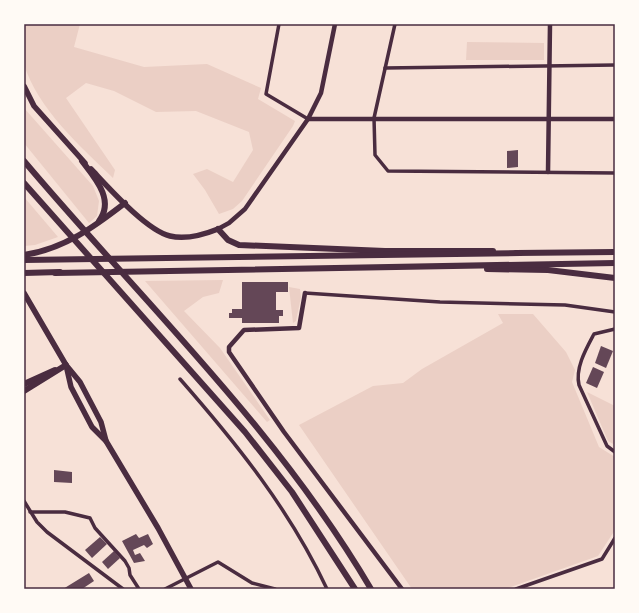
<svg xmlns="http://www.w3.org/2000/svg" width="639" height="613" viewBox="0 0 639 613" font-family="Figtree,sans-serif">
<rect width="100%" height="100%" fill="#f7e1d7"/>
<g fill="#ebcfc5">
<path d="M24,24H80L74,47L144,67L207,64L261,88L258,99L295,121L293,126L242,201L233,209L219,214L205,190L193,174L207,169L233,182L253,150L249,132L196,111L156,112L114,91L86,83L66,98L115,170L113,178C81,147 37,108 24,64C21,53 24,36 24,24Z"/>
<polygon points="467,42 544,43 544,60 466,60"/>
<polygon points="24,108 93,186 99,201 97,216 89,223 24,143"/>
<polygon points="24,197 58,237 35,245 24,246"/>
<polygon points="223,280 219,293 203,297 184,311 220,348 270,420 267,422 145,281"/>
<polygon points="289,287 300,289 301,297 296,321 293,323"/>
<polygon points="498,314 533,314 566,352 575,370 572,382 599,447 615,457 615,530 598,556 505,589 412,589 299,425 373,386 403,383 422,369 503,323"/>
<polygon points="587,392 615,406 615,445 608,441"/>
</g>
<g fill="#644757">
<polygon points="518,150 518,167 507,168 507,151"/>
<polygon points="242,282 288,282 288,292 276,292 276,310 283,310 283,316 279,316 279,323 242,323 242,318 229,318 229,313 232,313 232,309 242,309"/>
<polygon points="601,346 613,351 606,368 595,363"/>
<polygon points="593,367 604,372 597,388 586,383"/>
<polygon points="54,470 72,472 72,483 54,482"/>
<polygon points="136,534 139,538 148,534 153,544 147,548 144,545 133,550 135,555 140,553 145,561 134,563 122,541"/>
<polygon points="100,537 107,544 92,558 85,550"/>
<polygon points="114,551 120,558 108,569 102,562"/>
<polygon points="89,573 94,581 82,589 63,589"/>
</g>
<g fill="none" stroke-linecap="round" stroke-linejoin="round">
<g stroke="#4a2c40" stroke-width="3.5">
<polyline points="279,24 266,94 308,119"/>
<polyline points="395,24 374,118 375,155 388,171 615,173"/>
<polyline points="385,68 615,65"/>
<polyline points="305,293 440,302 565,305 615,312"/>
<path d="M615,329L594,334C586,349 575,368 579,385L607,446L615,452"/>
<path d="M180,379C237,444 290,510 327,589"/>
<polyline points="24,501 37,522 47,532 123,589"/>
<polyline points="30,512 65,512 90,518 95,528 125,561 129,568 130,575 139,589"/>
<polyline points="165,589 218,562 252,583 275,589"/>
<polyline points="516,589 602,559 615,538"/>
</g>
<g stroke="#4a2c40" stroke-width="4.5">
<polyline points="308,119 615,119"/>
<polyline points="548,172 550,24"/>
<polyline points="218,229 229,223 245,209 308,119 321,93 335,24"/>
<polyline points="305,293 299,328 244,330 229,347 229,352 284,432 402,589"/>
</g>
<g stroke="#4a2c40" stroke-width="5.5">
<polyline points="24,86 34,106 85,163"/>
<path d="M91,169C109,188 146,230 170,236C186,240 203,235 218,229"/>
<polyline points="24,293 66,365 80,382 101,422 106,441"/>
<polyline points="66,365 71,387 92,427 106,441 158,528 191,589"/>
</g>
<g stroke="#4a2c40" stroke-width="6">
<polyline points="218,229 228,240 239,245 385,251 493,251"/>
<polyline points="516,253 615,252"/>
<polyline points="487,269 548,270 615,278"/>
<polyline points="55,273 615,263"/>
<polyline points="24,384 55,370"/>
</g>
<g stroke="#4a2c40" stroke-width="6">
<path d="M24,161C143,302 277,429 371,589"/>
<path d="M82,161C95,178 115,200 99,221"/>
<polyline points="24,183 245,432 292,492 355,589"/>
<path d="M24,255C64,249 94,227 125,203"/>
<polyline points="24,260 520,253"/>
<polyline points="24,273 60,272"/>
<polyline points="24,391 66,365"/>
</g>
</g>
<rect width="639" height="613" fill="none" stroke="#fffaf5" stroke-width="50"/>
<rect x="25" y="25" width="589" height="563" fill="none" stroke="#4a2c40" stroke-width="1.5"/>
</svg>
